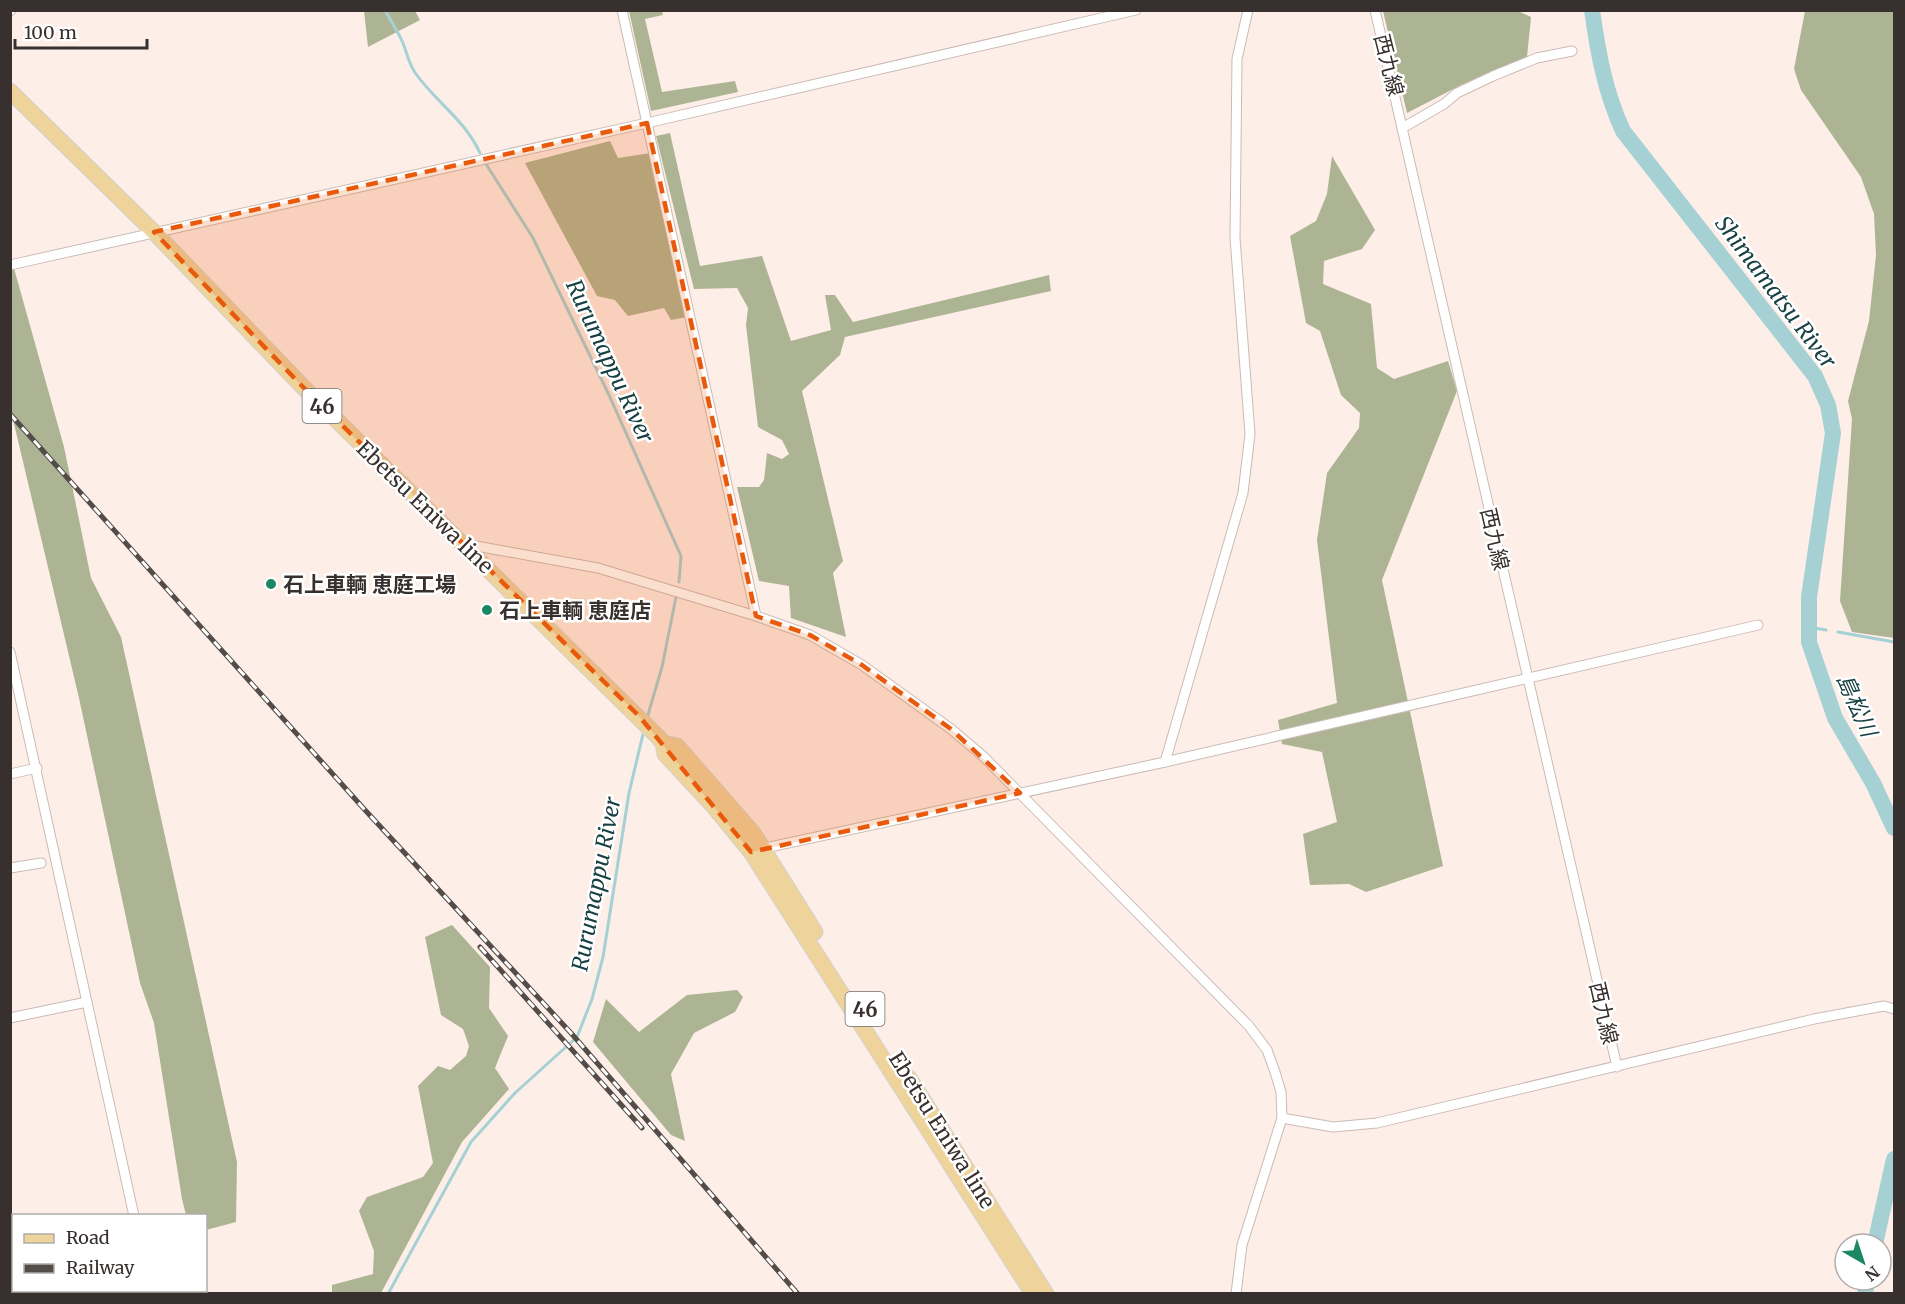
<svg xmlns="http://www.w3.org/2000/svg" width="1905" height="1304" viewBox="0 0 1905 1304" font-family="Merriweather,'Noto Sans JP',serif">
<rect width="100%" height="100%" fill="#feeee8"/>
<g fill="#adb493">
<polygon points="364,11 415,11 420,20 368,47"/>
<polygon points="629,11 662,11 663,15 645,19 662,92 735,81 738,92 651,111"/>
<polygon points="1383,11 1518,11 1531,17 1527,57 1463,84 1407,113"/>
<polygon points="1805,11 1894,11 1894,638 1852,632 1840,601 1852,419 1848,401 1869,321 1876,255 1874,214 1861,177 1801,90 1794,69"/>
<polygon points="670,133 700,266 762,256 791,341 831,330 825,295 835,295 853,322 1049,275 1051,291 845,337 840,355 802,391 843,561 833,573 846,637 791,618 789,586 759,581 737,487 759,487 764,480 767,453 782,459 789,454 782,440 758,427 746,325 748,308 737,288 694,289 656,136"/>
<polygon points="610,141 618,158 651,153 687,317 671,320 664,308 628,316 615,300 597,296 525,163"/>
<polygon points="1332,156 1375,230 1362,249 1324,261 1323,284 1371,304 1377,368 1394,379 1448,361 1457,391 1382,580 1443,866 1366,892 1349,884 1310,885 1303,834 1337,822 1322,752 1282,744 1278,720 1337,703 1317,540 1327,473 1359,428 1360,413 1341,395 1320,331 1306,323 1290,236 1316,221 1327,194"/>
<polygon points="10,254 64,447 91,578 121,637 237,1162 236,1222 206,1230 206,1216 186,1215 182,1199 154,1023 140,983 79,698 11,411"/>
<polygon points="452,925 490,967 489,1008 508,1036 495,1068 509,1089 462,1142 381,1293 332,1293 332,1285 373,1274 374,1251 359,1211 367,1197 423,1177 433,1163 418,1086 438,1066 450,1070 466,1056 469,1046 463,1029 441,1015 425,937"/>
<polygon points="737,990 743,997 735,1012 694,1033 671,1074 685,1141 671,1135 593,1042 606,999 639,1032 687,995"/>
</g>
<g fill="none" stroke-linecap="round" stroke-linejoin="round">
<g stroke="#a5d1d5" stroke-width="3">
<path d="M385,10C391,21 398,32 403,43C407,53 409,65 416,74C436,102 465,120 480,153"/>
<polyline points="486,164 533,238 609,395 681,556 679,582"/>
<polyline points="1808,627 1826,630"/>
<polyline points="1838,632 1894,642"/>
<polyline points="647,718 662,667 676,597"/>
<polyline points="388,1294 471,1142 515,1093 577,1037 592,999 603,957 629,793 644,730"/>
</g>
<g stroke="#a5d1d5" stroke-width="16">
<path d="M1592,10C1598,53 1605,92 1623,131L1815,376L1828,405L1833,433L1809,597V642L1835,718L1873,783L1894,828"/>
<polyline points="1875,1244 1894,1159"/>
<polyline points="1865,1294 1867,1280"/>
</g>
<g stroke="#cbbbb5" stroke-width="11">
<g id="minor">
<polyline points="622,10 756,616"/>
<polyline points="1375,10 1617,1067"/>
<polyline points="10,11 11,10"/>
<polyline points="1404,127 1444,104 1457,93 1493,76 1537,58 1572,51"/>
<polyline points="10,265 647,123 1136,10"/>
<polyline points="465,544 598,568 756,616 810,635 862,665 951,729 984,757 1249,1026 1267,1050 1275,1072 1281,1092 1282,1118 1242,1245 1236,1294"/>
<polyline points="10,652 134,1216"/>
<polyline points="1165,762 1243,493 1250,434 1235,238 1237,59 1248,10"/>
<polyline points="10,774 37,768"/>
<polyline points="760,849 1165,762 1758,625"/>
<polyline points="10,868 41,863"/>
<polyline points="10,1018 87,1002"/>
<polyline points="1282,1118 1333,1127 1377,1123 1814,1019 1884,1006 1894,1009"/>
<polyline points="150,1290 151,1294"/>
</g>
</g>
<g stroke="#d3d1d1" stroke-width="17">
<g id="primary">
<polyline points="10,91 154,232 302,386 658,737 663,743 665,754 715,808 751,852 1033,1294"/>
<polyline points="663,743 677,746 753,833 815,932"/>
<polyline points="909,1078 1046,1294"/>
</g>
</g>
<use href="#minor" stroke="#fff" stroke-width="9"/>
<use href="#primary" stroke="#eed39b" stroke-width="15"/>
<g stroke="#544c49" stroke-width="5">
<g id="rail">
<polyline points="10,414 365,810 571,1033 798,1294"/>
<polyline points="480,947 642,1128"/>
</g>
</g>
<use href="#rail" stroke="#fff" stroke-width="3" stroke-dasharray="9" stroke-linecap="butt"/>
</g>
<path fill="#e8590c" fill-opacity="0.2" stroke="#e8590c" stroke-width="4.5" stroke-dasharray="12 8" stroke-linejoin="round" d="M647,123L756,616L810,635L862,665L951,729L1020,793L751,852L639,716L302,386L154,232Z"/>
<g fill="#1c8764" stroke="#fff" stroke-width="2">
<circle cx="271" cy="584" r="6"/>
<circle cx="487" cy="610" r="6"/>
</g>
<g text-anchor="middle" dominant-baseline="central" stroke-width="5" stroke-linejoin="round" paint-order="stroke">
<g fill="#fff" stroke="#736e6d" stroke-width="1.5">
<rect x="302.5" y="389" width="39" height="34" rx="4.5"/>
<rect x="845.5" y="992" width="39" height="34" rx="4.5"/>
</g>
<g font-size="20" font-weight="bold" fill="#37302e">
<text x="322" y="406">46</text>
<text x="865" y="1009">46</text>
</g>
<g font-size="21" fill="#37302e" stroke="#fff">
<text transform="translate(1389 65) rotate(76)">西九線</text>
<text transform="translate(425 507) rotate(44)">Ebetsu Eniwa line</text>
<text transform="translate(1495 539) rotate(77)">西九線</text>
<text transform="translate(1604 1013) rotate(77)">西九線</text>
<text transform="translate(942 1130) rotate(58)">Ebetsu Eniwa line</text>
</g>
<g font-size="21" font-weight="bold" fill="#37302e" stroke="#fff" text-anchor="start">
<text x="283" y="584">石上車輌 恵庭工場</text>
<text x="499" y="610">石上車輌 恵庭店</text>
</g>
<g font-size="22" font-style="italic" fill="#184144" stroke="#fff">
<text transform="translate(1776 292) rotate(53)">Shimamatsu River</text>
<text transform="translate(610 361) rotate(65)">Rurumappu River</text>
<text transform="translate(1857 705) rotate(66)">島松川</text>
<text transform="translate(596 884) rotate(-79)">Rurumappu River</text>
</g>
</g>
<rect width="1905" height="1304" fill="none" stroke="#37302e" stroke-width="24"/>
<rect x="12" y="1214" width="195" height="78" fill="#ffffff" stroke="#afacab" stroke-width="1.5"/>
<rect x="24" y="1234" width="30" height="9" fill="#eed39b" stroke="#afacab" stroke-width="1.5"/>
<text x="66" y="1244" font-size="18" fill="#37302e">Road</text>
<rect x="24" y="1264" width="30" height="9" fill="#544c49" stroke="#afacab" stroke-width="1.5"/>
<text x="66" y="1274" font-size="18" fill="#37302e">Railway</text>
<g transform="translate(1863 1262) rotate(141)"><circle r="28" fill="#ffffff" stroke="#afacab" stroke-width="1.5"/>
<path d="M0-4.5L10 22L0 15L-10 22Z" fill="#1c8764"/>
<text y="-9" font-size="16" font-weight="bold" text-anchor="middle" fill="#37302e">N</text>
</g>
<path d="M15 39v9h132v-9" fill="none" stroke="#37302e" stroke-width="3"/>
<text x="24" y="39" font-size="18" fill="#37302e" stroke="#ffffff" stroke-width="4.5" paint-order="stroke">100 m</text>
</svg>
